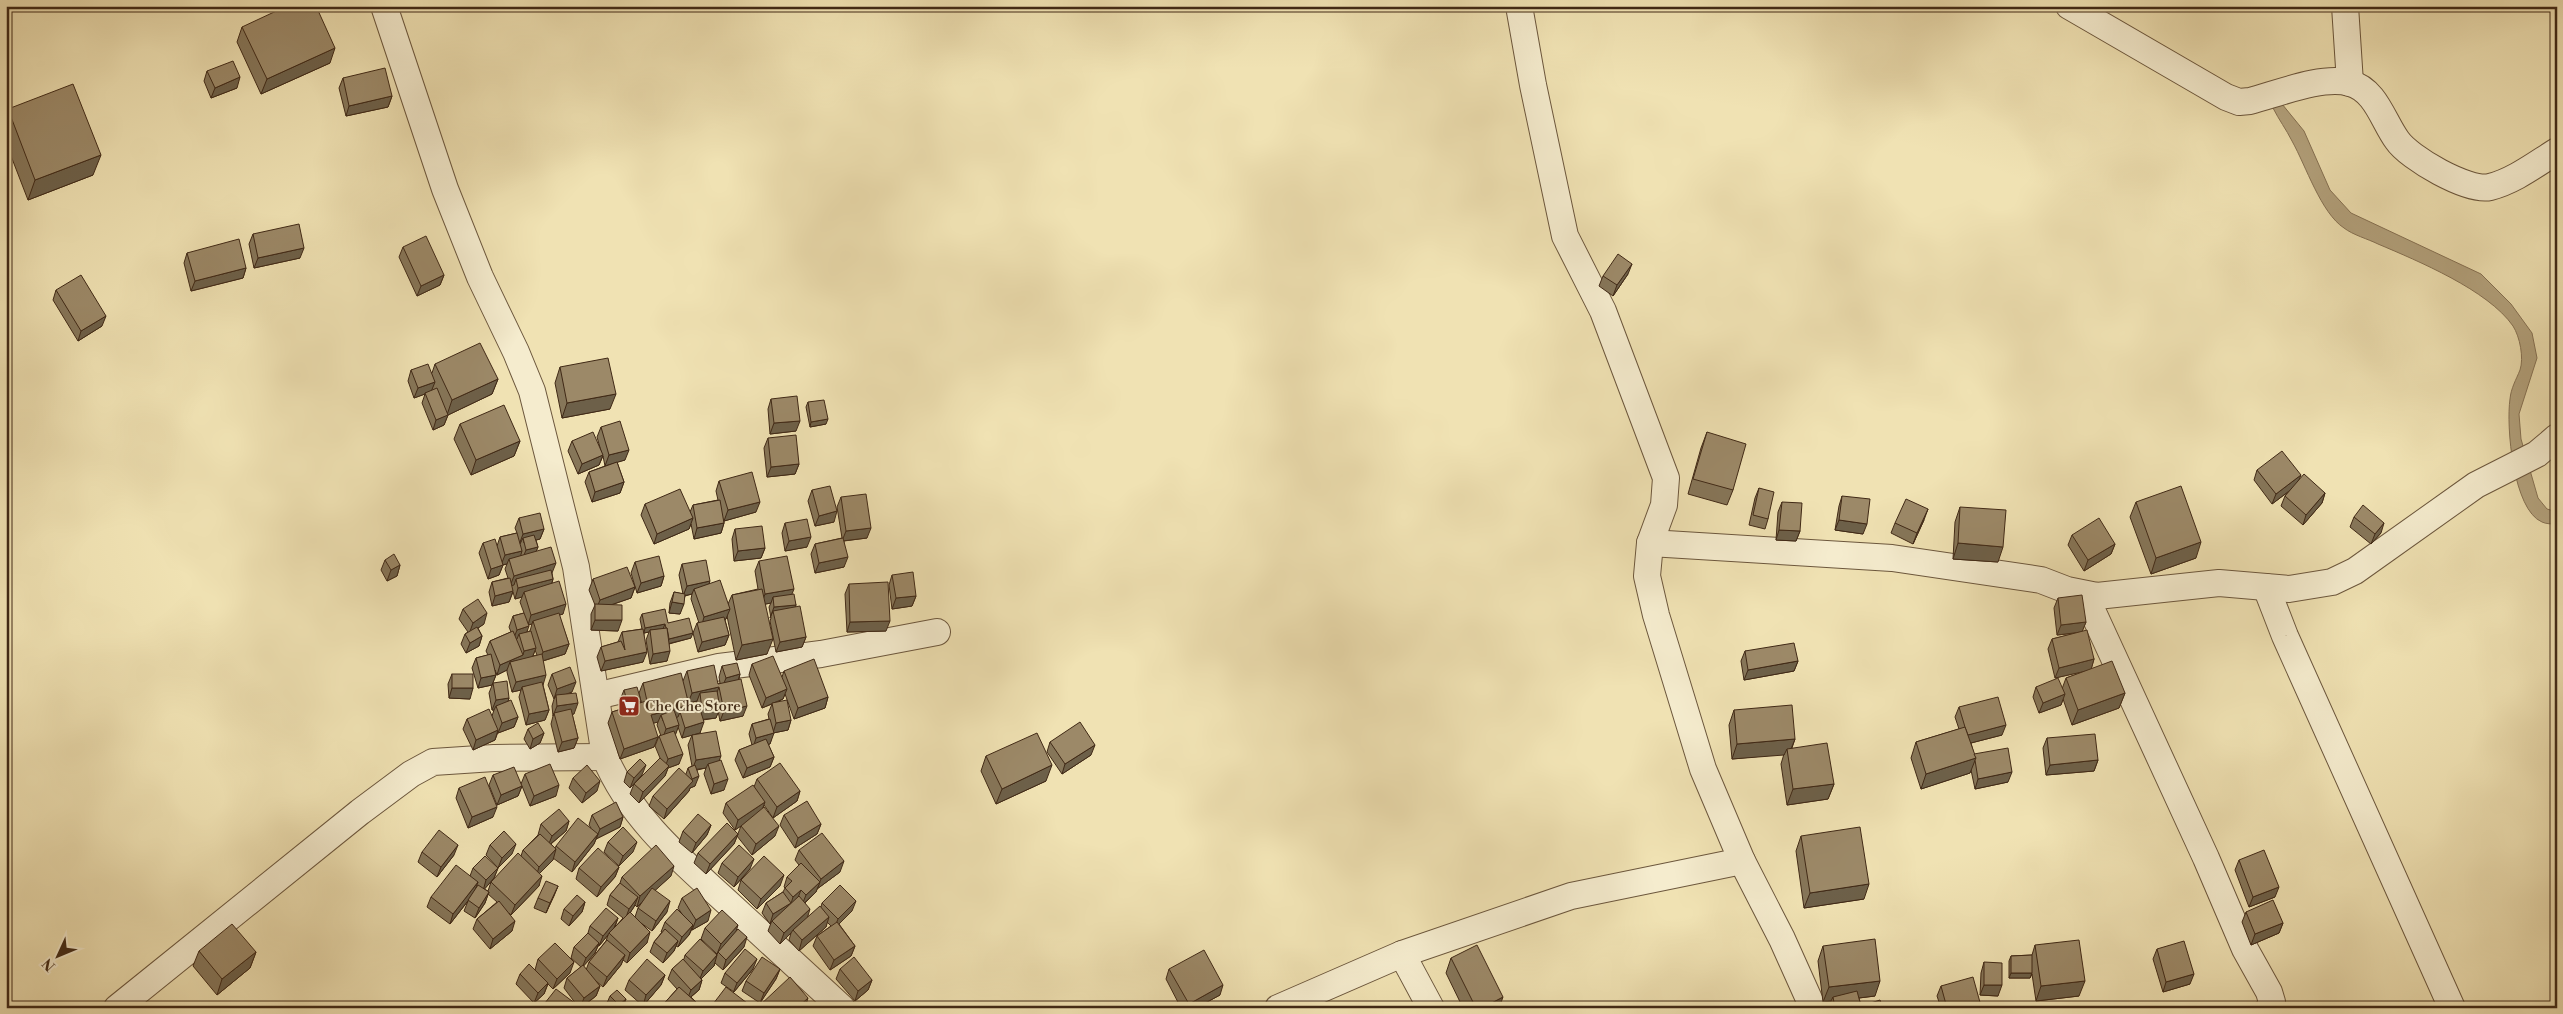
<svg xmlns="http://www.w3.org/2000/svg" width="2563" height="1014" viewBox="0 0 2563 1014" font-family="'Libre Bodoni',serif">
<rect width="100%" height="100%" fill="#f0e2b3"/>
<filter id="stains"><feTurbulence type="fractalNoise" baseFrequency=".004" numOctaves="4"/><feColorMatrix values="0 0 0 0 .2 0 0 0 0 .09 0 0 0 0 .02 0 0 0 .5 -.17"/></filter>
<radialGradient id="worn" r=".72"><stop offset=".6" stop-color="#630" stop-opacity="0"/><stop offset="1" stop-color="#630" stop-opacity=".3"/></radialGradient>
<path fill="#b4a37e" stroke="#867254" d="M2282,104L2304,131L2330,190L2351,213L2481,274L2511,304L2532,333L2537,358L2519,414L2521,439L2538,498L2547,509L2557,512V524C2552,524 2546,524 2542,522C2513,510 2506,426 2510,399C2511,388 2516,380 2520,370C2524,358 2520,337 2513,326C2488,290 2418,261 2378,244C2368,239 2353,235 2344,228C2321,213 2306,166 2292,141C2286,129 2279,120 2273,108Z"/>
<g fill="none" stroke-linecap="round" stroke-linejoin="round">
<g stroke="#6c573d" stroke-width="28">
<g id="minor">
<path d="M384,6L445,189L480,277L516,352L532,391L576,567L605,757C630,818 682,861 729,904C767,939 804,973 842,1008"/>
<polyline points="1519,6 1533,85 1565,236 1603,311 1666,478 1664,505 1650,543 1647,576 1656,615 1703,769 1742,861"/>
<path d="M2069,6L2226,97L2239,102L2250,101C2277,94 2323,75 2350,83C2376,90 2383,121 2397,140C2409,158 2468,192 2490,187C2514,181 2536,164 2557,151"/>
<polyline points="2345,6 2350,83"/>
<polyline points="1650,543 1892,558 2041,580 2067,590 2097,596 2219,583 2289,589 2332,582 2355,571 2476,485 2537,454 2557,437"/>
<polyline points="2266,587 2285,636 2452,1008"/>
<polyline points="2085,595 2206,858 2245,949 2269,992 2272,1002 2269,1008"/>
<polyline points="596,696 719,667 821,654 937,632"/>
<polyline points="1402,954 1431,1008"/>
<polyline points="117,1008 360,812 411,774 433,762 494,758 605,757"/>
<polyline points="1278,1008 1402,954 1571,896 1742,861 1782,939 1813,1008"/>
</g>
</g>
<use href="#minor" stroke="#f5ecce" stroke-width="26"/>
</g>
<g fill="#867659" stroke="#402916" fill-rule="evenodd">
<polygon points="242,27 330,63 261,94 237,42"/>
<polygon points="207,71 237,88 211,98 204,81"/>
<polygon points="343,78 392,96 388,107 346,116 339,88"/>
<polygon points="8,109 93,175 28,200 6,143 6,113"/>
<polygon points="253,234 300,258 254,268 249,244"/>
<polygon points="403,247 444,275 440,285 417,296 399,257"/>
<polygon points="187,253 246,268 243,278 191,291 184,263"/>
<polygon points="1628,274 1613,296 1599,286 1603,276"/>
<polygon points="56,290 102,326 78,341 53,300"/>
<polygon points="435,364 498,379 492,394 448,415 444,425 433,430 422,403 425,394 414,398 408,381 411,370 432,373"/>
<polygon points="560,367 610,409 562,418 555,383"/>
<polygon points="771,399 796,431 770,434 768,409"/>
<polygon points="808,402 826,424 810,427 806,407"/>
<polygon points="460,424 520,441 514,456 471,475 454,439"/>
<polygon points="601,427 625,460 617,462 624,482 620,493 592,502 585,482 589,472 605,466 603,456 599,465 578,474 568,451 572,441 601,451 597,437"/>
<polygon points="1707,432 1733,490 1727,505 1688,494 1701,448"/>
<polygon points="768,438 799,464 795,474 767,477 764,448"/>
<polygon points="2257,470 2299,479 2325,493 2322,503 2303,525 2281,506 2285,496 2288,492 2272,504 2254,480"/>
<polygon points="719,481 756,512 724,521 724,523 721,533 694,539 691,524 689,529 654,544 641,515 645,504 690,512 693,505 718,500 716,491"/>
<polygon points="1759,488 1768,519 1765,529 1749,525 1755,498"/>
<polygon points="812,490 834,522 815,526 808,501"/>
<polygon points="1842,496 1863,534 1835,530 1839,506"/>
<polygon points="841,497 867,538 844,541 844,567 815,573 811,554 815,544 842,538 837,507"/>
<polygon points="1782,502 1800,531 1796,541 1776,540 1778,512"/>
<polygon points="2136,502 2196,558 2151,574 2130,517"/>
<polygon points="1960,507 1998,562 1953,559 1955,522"/>
<polygon points="2354,517 2381,533 2371,544 2350,527"/>
<path d="M519,518L544,529L540,539L536,540L538,547L536,551L552,573L553,579L552,583L563,614L559,615L569,644L565,654L543,661V685L549,710L545,720L526,725L519,697L521,690L512,692L507,672V670L497,675L495,670L496,675L492,685L478,688L472,668L476,658L488,655L486,651L490,641L511,632L509,627L513,616L524,613L520,602L522,597L515,599L513,592L509,602L492,606L489,592L492,582L508,578L505,569L507,564L503,565L499,575L488,579L479,553L483,543L497,546L500,537L517,533L515,528ZM532,624L530,631L527,632L528,625ZM535,650L537,655L533,656Z"/>
<polygon points="1924,520 1913,544 1891,533 1895,523"/>
<polygon points="785,523 807,547 785,551 782,533"/>
<polygon points="735,529 765,548 761,558 734,561 732,539"/>
<polygon points="2072,535 2115,544 2111,554 2084,571 2068,545"/>
<polygon points="385,560 400,565 397,576 387,581 381,570"/>
<polygon points="759,561 792,594 796,605 795,607 806,637 802,647 776,652 770,621 771,618 769,607 771,603 765,604 767,654 736,660 727,616 726,619 725,620 729,635 725,645 698,652 693,633 697,623 699,623 691,599 692,594 685,596 680,614 669,613 670,603 674,592 683,594 679,575 682,564 709,583 728,604 732,595 758,589 755,571"/>
<polygon points="635,562 664,576 661,586 637,593 631,573"/>
<polygon points="892,575 916,596 912,606 892,609 889,585"/>
<polygon points="593,579 635,587 631,598 611,605 618,631 591,630 591,614 595,605 589,590"/>
<polygon points="849,584 886,631 847,632 845,594"/>
<polygon points="2058,598 2086,622 2082,631 2094,659 2091,669 2125,693 2119,708 2072,725 2063,699 2061,705 2039,713 2033,697 2036,687 2062,689 2066,678 2089,670 2055,678 2048,649 2052,639 2077,633 2057,635 2054,608"/>
<polygon points="463,609 484,624 478,628 482,636 479,646 466,653 461,644 465,634 468,632 459,619"/>
<polygon points="642,614 668,623 691,638 669,644 667,661 650,664 646,640 649,632 644,633 643,662 601,671 597,657 601,647 618,642 622,632 642,629 640,619"/>
<polygon points="1745,651 1798,661 1794,671 1744,680 1741,661"/>
<polygon points="752,664 782,677 784,671 828,697 825,708 794,719 785,694 783,699 776,703 791,720 788,730 773,733 770,744 768,744 774,757 770,767 743,778 735,760 739,750 752,745 749,734 752,724 769,719 768,714 772,704 762,708 749,675"/>
<path d="M722,666L740,674L739,679L743,716L720,721L718,711L716,718L703,720L700,733L693,735L719,760L724,790L711,794L704,774L706,768L697,770L695,786L690,788L689,791L664,819L649,806L653,796L686,774L688,768L692,766L688,745L692,735L682,738L678,727L675,735L679,764L668,768L665,776L639,803L630,794L634,784L660,758L655,746L659,736H661L657,725L658,722L653,723L654,747L620,759L608,723L612,712L622,709L620,700L624,690L641,701L640,703L641,702L639,693L643,683L683,681L687,671L718,684L720,683L719,677ZM697,701L696,703V707L688,710L689,705V703Z"/>
<polygon points="452,674 470,699 449,698 448,684"/>
<polygon points="552,674 572,692 567,694 574,714 572,714 578,738 574,748 558,752 551,724 553,716 552,706 554,699 548,685"/>
<polygon points="493,683 509,698 508,701 518,717 514,727 498,733 498,732 495,740 473,750 463,729 467,719 492,716 494,710 492,710 489,693"/>
<polygon points="1959,707 2002,735 1971,743 1974,754 2008,782 1975,789 1971,770 1970,773 1921,789 1911,758 1916,742 1959,729 1955,717"/>
<polygon points="1734,710 1795,739 1792,748 1834,784 1828,799 1787,805 1781,764 1784,754 1732,759 1729,725"/>
<polygon points="528,729 544,733 540,743 530,749 524,739"/>
<polygon points="2047,738 2098,760 2094,771 2046,775 2043,748"/>
<polygon points="1050,742 1091,755 1062,774 1047,752"/>
<polygon points="986,756 1046,781 996,804 981,771"/>
<polygon points="627,772 642,775 630,788 624,782"/>
<polygon points="525,774 556,796 530,806 522,786 518,796 497,805 489,785 493,775 521,784"/>
<polygon points="573,778 597,791 582,803 569,788"/>
<polygon points="757,779 800,791 797,801 773,818 764,805 762,809 775,836 752,855 737,836 741,826 742,825 735,830 723,813 726,803 754,787"/>
<polygon points="459,788 493,817 468,828 456,798"/>
<polygon points="592,815 623,817 620,827 596,839 594,844 572,872 553,858 553,860 539,873 539,886 511,915 509,913 512,931 490,949 473,929 477,919 497,902 488,894 485,903 475,918 464,911 468,901 450,924 427,907 431,897 470,876 473,868 498,868 494,878 484,889 488,891 491,882 521,856 523,850 538,835 541,824 569,821 566,831 551,844 555,848 556,846 591,828 589,825"/>
<polygon points="784,815 821,824 817,834 795,848 780,825"/>
<polygon points="711,825 707,835 692,853 679,842 683,831"/>
<polygon points="738,834 734,844 706,874 694,863 698,853"/>
<polygon points="1801,836 1864,899 1804,908 1796,851"/>
<polygon points="608,842 633,852 619,866 604,852"/>
<polygon points="490,845 512,854 498,868 486,855"/>
<polygon points="799,850 840,872 817,889 816,892 805,903 808,917 821,907 822,903 852,911 839,924 855,946 851,956 830,970 813,946 817,936 831,926 827,922 826,927 799,951 789,940 791,933 780,944 768,931 771,923 770,924 762,913 766,903 783,892 785,888 784,887 787,877 799,865 795,860"/>
<polygon points="422,852 454,855 437,877 418,862"/>
<polygon points="2239,860 2275,897 2249,907 2235,870"/>
<polygon points="722,863 750,869 734,887 718,873"/>
<polygon points="619,867 615,877 597,897 576,879 579,868"/>
<path d="M671,876L655,890L667,912L652,931L641,923L647,943L627,963L623,960L621,965L603,987L596,981L600,986L596,996L581,1008H579L564,988L567,978L581,967L571,958L574,947L588,933L590,926L618,918L615,927L623,918L607,905L610,895L620,883L622,877ZM644,900L638,908L635,917L630,913L635,905L637,907ZM608,935L606,941L589,962L586,970L583,966L595,953L598,946H599Z"/>
<polygon points="741,880 780,886 757,909 738,890"/>
<polygon points="558,886 546,913 534,908 538,898"/>
<polygon points="682,898 708,921 692,930 692,929 689,935 678,947 676,946 674,951 663,963 650,952 654,942 662,932 661,932 665,922 682,914 678,908"/>
<polygon points="585,902 582,912 569,926 561,919 564,909"/>
<polygon points="2246,912 2283,923 2279,933 2251,945 2242,922"/>
<polygon points="705,928 736,932 744,947 723,970 715,963 714,966 701,979 702,980 699,990 691,997 697,1003 695,1008 660,1008 677,989 668,979 672,969 684,959 685,955 717,955 717,954 701,939"/>
<polygon points="2035,945 2079,996 2036,1001 2032,974 2030,978 2009,978 2009,961 2011,956 2032,955"/>
<polygon points="1823,946 1875,996 1859,998 1861,1006 1883,1008 1829,1008 1831,1001 1823,1002 1818,961"/>
<polygon points="2157,949 2190,984 2163,992 2153,959"/>
<polygon points="199,951 256,952 250,968 217,995 193,966"/>
<polygon points="1451,958 1499,1008 1463,1008 1446,973"/>
<polygon points="538,959 570,973 553,989 548,984 544,994 534,1003 516,984 520,974 535,970"/>
<polygon points="1984,962 1998,996 1980,995 1981,973"/>
<polygon points="753,969 734,992 721,983 725,973"/>
<polygon points="780,969 776,979 760,1003 742,991 746,981"/>
<polygon points="840,969 872,980 868,990 855,1001 836,979"/>
<polygon points="1169,969 1220,995 1196,1008 1181,1008 1166,979"/>
<polygon points="665,975 661,985 643,1006 625,990 629,980"/>
<polygon points="1941,986 1981,1008 1941,1008 1937,996"/>
<polygon points="610,996 626,999 622,1008 602,1008 607,1003"/>
</g>
<g fill="#6d6049" stroke="#402916">
<polygon points="335,48 330,63 261,94 267,79"/>
<polygon points="240,77 237,88 211,98 215,88"/>
<polygon points="392,96 388,107 346,116 349,106"/>
<polygon points="101,155 93,175 28,200 35,180"/>
<polygon points="304,248 300,258 254,268 258,258"/>
<polygon points="1632,264 1628,274 1613,296 1617,285"/>
<polygon points="246,268 243,278 191,291 195,281"/>
<polygon points="444,275 440,285 417,296 421,286"/>
<polygon points="106,316 102,326 78,341 81,331"/>
<polygon points="498,379 492,394 448,415 444,425 433,430 436,420 447,415 452,400"/>
<polygon points="435,382 431,392 425,393 425,394 414,398 418,388"/>
<polygon points="616,394 610,409 562,418 567,403"/>
<polygon points="828,419 826,424 810,427 811,422"/>
<polygon points="800,421 796,431 770,434 774,423"/>
<polygon points="520,441 514,456 471,475 476,460"/>
<polygon points="629,450 625,460 605,466 609,455"/>
<polygon points="603,455 599,465 578,474 582,464"/>
<polygon points="799,464 795,474 767,477 771,467"/>
<polygon points="2301,475 2297,485 2272,504 2276,494"/>
<polygon points="624,482 620,493 592,502 595,492"/>
<polygon points="2325,493 2322,503 2303,525 2306,515"/>
<polygon points="760,502 756,512 724,521 728,510"/>
<polygon points="1928,509 1924,520 1913,544 1917,533"/>
<polygon points="837,511 834,522 815,526 819,516"/>
<polygon points="693,518 689,529 654,544 657,534"/>
<polygon points="1839,520 1867,524 1863,534 1835,530"/>
<polygon points="724,523 721,533 694,539 697,528"/>
<polygon points="2384,523 2381,533 2371,544 2375,534"/>
<polygon points="871,528 867,538 842,541 846,531"/>
<polygon points="544,529 540,539 524,543 523,538 520,544 519,545 523,534"/>
<polygon points="1779,530 1800,531 1796,541 1776,540"/>
<polygon points="811,537 807,547 785,551 789,541"/>
<polygon points="2201,542 2196,558 2151,574 2156,558"/>
<polygon points="1958,543 2003,547 1998,562 1953,559"/>
<polygon points="2115,544 2111,554 2084,571 2088,560"/>
<polygon points="538,547 534,557 522,560 526,550"/>
<polygon points="765,548 761,558 734,561 738,551"/>
<polygon points="522,551 519,561 509,559 507,564 501,565 505,555"/>
<polygon points="848,557 844,567 815,573 819,563"/>
<polygon points="556,563 552,573 516,579 514,585 510,586 514,576"/>
<polygon points="400,565 397,576 387,581 391,570"/>
<polygon points="503,565 499,575 488,579 491,569"/>
<polygon points="664,576 661,586 637,593 641,583"/>
<polygon points="553,579 550,589 524,592 522,597 515,599 518,588"/>
<polygon points="710,581 706,592 694,589 692,594 683,596 687,586"/>
<polygon points="635,587 631,598 596,610 600,600"/>
<polygon points="794,589 790,599 773,597 771,603 761,605 765,594"/>
<polygon points="513,591 509,602 492,606 495,596"/>
<polygon points="916,596 912,606 892,609 896,598"/>
<polygon points="672,602 684,604 680,614 669,613"/>
<polygon points="566,604 563,614 534,623 533,621 532,624 528,625 531,615"/>
<polygon points="796,605 792,615 773,611 770,618 774,607"/>
<polygon points="730,609 726,619 701,628 704,617"/>
<polygon points="487,613 484,624 469,634 473,623"/>
<polygon points="595,620 622,620 618,631 591,630"/>
<polygon points="890,621 886,631 847,632 850,622"/>
<polygon points="2086,622 2082,632 2057,635 2061,625"/>
<polygon points="665,624 663,629 650,630 649,632 644,633 645,628"/>
<polygon points="529,626 525,637 519,634 517,639 513,640 517,630"/>
<polygon points="693,633 691,638 667,644 669,639"/>
<polygon points="729,635 725,645 698,652 702,642"/>
<polygon points="482,636 479,646 466,653 470,643"/>
<polygon points="806,637 802,647 776,652 780,642"/>
<polygon points="773,639 767,654 736,660 742,645"/>
<polygon points="569,644 565,654 539,662 543,652"/>
<polygon points="536,648 532,658 510,662 507,670 497,675 500,665 523,655 524,651"/>
<polygon points="670,651 667,661 650,664 653,654"/>
<polygon points="647,652 643,662 601,671 605,661"/>
<polygon points="2094,659 2091,670 2055,678 2059,668"/>
<polygon points="1798,661 1794,671 1744,680 1748,670"/>
<polygon points="740,674 737,684 722,688 726,678"/>
<polygon points="496,675 492,685 478,688 481,678"/>
<polygon points="546,675 543,685 522,687 521,690 512,692 516,682"/>
<polygon points="576,682 572,692 556,698 556,695 554,699 557,689"/>
<polygon points="719,687 715,698 700,693 697,701 688,703 692,693"/>
<polygon points="452,688 473,688 470,699 449,698"/>
<polygon points="787,689 783,699 762,708 766,698"/>
<polygon points="2125,693 2119,708 2072,725 2078,710"/>
<polygon points="2065,694 2061,705 2039,713 2043,703"/>
<polygon points="828,697 825,708 794,719 798,708"/>
<polygon points="509,698 506,708 496,706 494,710 492,710 496,700"/>
<polygon points="641,701 637,712 624,715 628,705"/>
<polygon points="578,703 574,714 555,716 554,713 553,716 557,706"/>
<polygon points="689,705 685,716 680,712 678,717 663,721 661,715 658,722 647,725 651,715"/>
<polygon points="747,706 743,716 720,721 724,711"/>
<polygon points="720,708 716,718 698,720 702,710"/>
<polygon points="549,710 545,720 526,725 529,714"/>
<polygon points="518,717 514,727 498,733 502,723"/>
<polygon points="791,720 788,730 773,733 776,723"/>
<polygon points="704,722 700,733 682,738 685,728"/>
<polygon points="679,725 675,736 662,740 666,729"/>
<polygon points="2006,725 2002,735 1963,745 1967,735"/>
<polygon points="498,730 495,740 473,750 476,740"/>
<polygon points="544,733 540,743 530,749 533,739"/>
<polygon points="774,733 770,744 753,748 756,738"/>
<polygon points="658,737 654,747 620,759 624,749"/>
<polygon points="578,738 574,748 558,752 562,742"/>
<polygon points="1795,739 1789,754 1787,749 1784,755 1732,759 1737,744"/>
<polygon points="1095,745 1091,755 1062,774 1065,764"/>
<polygon points="683,754 679,764 668,768 665,776 639,803 643,792 664,770 668,759"/>
<polygon points="721,756 717,766 708,764 706,768 692,770 696,760"/>
<polygon points="774,757 770,767 743,778 747,768"/>
<polygon points="1976,758 1970,773 1921,789 1926,774"/>
<polygon points="2098,760 2094,771 2046,775 2050,765"/>
<polygon points="646,765 642,775 630,788 634,778"/>
<polygon points="1052,765 1046,781 996,804 1002,789"/>
<polygon points="2012,772 2008,782 1975,789 1978,779"/>
<polygon points="699,776 695,786 690,788 689,791 664,819 667,809 690,784 692,779"/>
<polygon points="728,779 724,790 711,794 714,784"/>
<polygon points="600,781 597,791 582,803 586,793"/>
<polygon points="1834,784 1828,799 1787,805 1793,789"/>
<polygon points="559,785 556,796 530,806 534,796"/>
<polygon points="522,786 518,796 497,805 501,795"/>
<polygon points="800,791 797,801 773,818 777,807"/>
<polygon points="765,802 761,813 735,830 738,820"/>
<polygon points="497,807 493,817 468,828 472,817"/>
<polygon points="623,817 620,827 596,839 600,829"/>
<polygon points="569,821 566,831 548,846 552,836"/>
<polygon points="821,824 817,834 795,848 798,838"/>
<polygon points="711,825 707,835 692,853 696,843"/>
<polygon points="779,826 775,836 752,855 756,844"/>
<polygon points="598,834 594,844 572,872 575,862"/>
<polygon points="738,834 734,844 706,874 710,864"/>
<polygon points="637,842 633,852 619,866 623,856"/>
<polygon points="516,844 512,854 498,868 502,858"/>
<polygon points="458,845 454,855 437,877 441,867"/>
<polygon points="556,849 553,860 536,877 539,867"/>
<polygon points="754,859 750,869 734,887 738,877"/>
<polygon points="844,861 840,872 817,889 821,879"/>
<polygon points="674,866 671,876 637,907 640,896"/>
<polygon points="619,867 615,877 597,897 601,887"/>
<polygon points="498,868 494,878 483,891 486,880"/>
<polygon points="784,875 780,886 757,909 761,899"/>
<polygon points="542,876 539,886 511,915 515,905"/>
<polygon points="478,882 474,893 450,924 453,914"/>
<polygon points="820,882 816,892 802,905 806,895"/>
<polygon points="1869,884 1864,899 1804,908 1810,893"/>
<polygon points="558,886 554,896 546,913 550,903"/>
<polygon points="2279,887 2275,897 2249,907 2253,897"/>
<polygon points="801,890 797,900 790,907 793,897"/>
<polygon points="489,892 485,903 475,918 479,908"/>
<polygon points="638,897 634,907 625,920 629,909"/>
<polygon points="670,901 667,912 652,931 656,921"/>
<polygon points="856,901 852,911 834,929 838,919"/>
<polygon points="585,902 582,912 569,926 573,916"/>
<polygon points="791,903 787,913 772,921 771,923 770,924 773,914"/>
<polygon points="810,909 807,919 793,930 791,933 780,944 784,933"/>
<polygon points="711,910 708,921 692,930 696,920"/>
<polygon points="829,917 826,927 799,951 802,940"/>
<polygon points="618,918 614,928 609,933 608,935 599,946 603,936"/>
<polygon points="515,921 512,931 490,949 493,939"/>
<polygon points="2283,923 2279,933 2251,945 2255,934"/>
<polygon points="693,925 689,935 678,947 682,937"/>
<polygon points="738,925 735,935 717,954 721,944"/>
<polygon points="650,932 647,943 627,963 630,953"/>
<polygon points="747,937 744,947 723,970 726,960"/>
<polygon points="678,941 674,951 663,963 667,953"/>
<polygon points="599,943 595,953 582,968 586,958"/>
<polygon points="855,946 851,956 830,970 834,960"/>
<polygon points="256,952 250,968 217,995 222,979"/>
<polygon points="625,955 621,965 603,987 607,977"/>
<polygon points="717,955 714,966 699,981 703,971"/>
<polygon points="757,959 753,969 733,993 737,983"/>
<polygon points="574,962 570,973 553,989 557,979"/>
<polygon points="780,969 776,979 760,1003 764,993"/>
<polygon points="2011,973 2032,973 2030,978 2009,978"/>
<polygon points="2194,974 2190,984 2163,992 2166,982"/>
<polygon points="665,975 661,985 643,1006 646,995"/>
<polygon points="702,980 699,990 687,1000 691,990"/>
<polygon points="872,980 868,990 855,1001 858,991"/>
<polygon points="1880,981 1875,996 1834,1001 1833,997 1831,1001 1823,1002 1829,987"/>
<polygon points="2085,981 2079,996 2036,1001 2041,986"/>
<polygon points="548,983 544,994 534,1003 538,993"/>
<polygon points="1223,985 1220,995 1196,1008 1187,1008 1189,1004"/>
<polygon points="1984,985 2002,985 1998,996 1980,995"/>
<polygon points="600,986 596,996 580,1008 584,998"/>
<polygon points="1503,997 1499,1008 1482,1008"/>
<polygon points="808,998 805,1008 797,1008"/>
<polygon points="626,999 622,1008 618,1008 619,1005"/>
</g>
<g fill="#9c8968" stroke="#402916">
<polygon points="287,6 316,6 335,48 267,79 242,27"/>
<polygon points="233,61 240,77 215,88 207,71"/>
<polygon points="385,68 392,96 349,106 343,78"/>
<polygon points="73,84 101,155 35,180 8,109"/>
<polygon points="299,224 304,248 258,258 253,234"/>
<polygon points="426,236 444,275 421,286 403,247"/>
<polygon points="239,239 246,268 195,281 187,253"/>
<polygon points="1618,254 1632,264 1617,285 1603,276"/>
<polygon points="81,275 106,316 81,331 56,290"/>
<polygon points="480,343 498,379 452,400 435,364"/>
<polygon points="608,358 616,394 567,403 560,367"/>
<polygon points="428,364 435,382 418,388 411,370"/>
<polygon points="437,388 448,415 436,420 425,393"/>
<polygon points="797,396 800,421 774,423 771,399"/>
<polygon points="824,400 828,419 811,422 808,402"/>
<polygon points="504,405 520,441 476,460 460,424"/>
<polygon points="620,421 629,450 609,455 601,427"/>
<polygon points="593,432 603,455 582,464 572,441"/>
<polygon points="1707,432 1746,444 1733,490 1693,479"/>
<polygon points="796,435 799,464 771,467 768,438"/>
<polygon points="2282,451 2301,475 2276,494 2257,470"/>
<polygon points="617,462 624,482 595,492 589,472"/>
<polygon points="752,472 760,502 728,510 719,481"/>
<polygon points="2304,474 2325,493 2306,515 2285,496"/>
<polygon points="830,486 837,511 819,516 812,490"/>
<polygon points="2181,486 2201,542 2156,558 2136,502"/>
<polygon points="1759,488 1774,492 1768,519 1753,515"/>
<polygon points="680,489 693,518 657,534 645,504"/>
<polygon points="866,494 871,528 846,531 841,497"/>
<polygon points="1842,496 1870,499 1867,524 1839,520"/>
<polygon points="1906,499 1928,509 1917,533 1895,523"/>
<polygon points="720,500 724,523 697,528 693,505"/>
<polygon points="1782,502 1802,503 1800,531 1779,530"/>
<polygon points="2363,505 2384,523 2375,534 2354,517"/>
<polygon points="1960,507 2006,510 2003,547 1958,543"/>
<polygon points="540,513 544,529 523,534 519,518"/>
<polygon points="2099,518 2115,544 2088,560 2072,535"/>
<polygon points="807,519 811,537 789,541 785,523"/>
<polygon points="762,526 765,548 738,551 735,529"/>
<polygon points="517,533 522,551 505,555 500,537"/>
<polygon points="534,535 538,547 526,550 523,538"/>
<polygon points="843,538 848,557 819,563 815,544"/>
<polygon points="495,539 503,565 491,569 483,543"/>
<polygon points="551,547 556,563 514,576 509,559"/>
<polygon points="394,554 400,565 391,570 385,560"/>
<polygon points="659,556 664,576 641,583 635,562"/>
<polygon points="787,556 794,589 765,594 759,561"/>
<polygon points="706,560 710,581 687,586 682,564"/>
<polygon points="627,567 635,587 600,600 593,579"/>
<polygon points="551,570 553,579 518,588 516,579"/>
<polygon points="913,572 916,596 896,598 892,575"/>
<polygon points="510,578 513,591 495,596 492,582"/>
<polygon points="720,580 730,609 704,617 694,589"/>
<polygon points="559,581 566,604 531,615 524,592"/>
<polygon points="888,582 890,621 850,622 849,584"/>
<polygon points="762,589 773,639 742,645 732,595"/>
<polygon points="674,592 685,594 684,604 672,602"/>
<polygon points="794,594 796,605 774,607 773,597"/>
<polygon points="2082,595 2086,622 2061,625 2058,598"/>
<polygon points="478,599 487,613 473,623 463,609"/>
<polygon points="595,604 622,605 622,620 595,620"/>
<polygon points="800,606 806,637 780,642 773,611"/>
<polygon points="665,609 668,623 689,618 693,633 669,639 667,628 666,628 665,624 645,628 642,614"/>
<polygon points="524,613 529,626 517,630 513,616"/>
<polygon points="559,613 569,644 543,652 533,621"/>
<polygon points="724,617 729,635 702,642 697,623"/>
<polygon points="477,627 482,636 470,643 465,634"/>
<polygon points="667,628 670,651 653,654 650,630"/>
<polygon points="643,629 647,652 605,661 601,647 621,641 625,650 622,632"/>
<polygon points="2087,630 2094,659 2059,668 2052,639"/>
<polygon points="513,631 523,655 500,665 490,641"/>
<polygon points="531,631 536,648 524,651 519,634"/>
<polygon points="1794,643 1798,661 1748,670 1745,651"/>
<polygon points="491,654 496,675 481,678 476,658"/>
<polygon points="542,654 546,675 516,682 510,662"/>
<polygon points="773,656 787,689 766,698 752,664"/>
<polygon points="814,659 828,697 798,708 784,671"/>
<polygon points="2112,661 2125,693 2078,710 2066,678"/>
<polygon points="737,663 740,674 726,678 722,666"/>
<polygon points="714,665 718,684 741,679 747,706 724,711 719,687 692,693 687,671"/>
<polygon points="570,667 576,682 557,689 552,674"/>
<polygon points="681,673 689,705 651,715 658,737 624,749 612,712 646,701 649,710 643,683"/>
<rect x="452" y="674" width="21" height="14"/>
<polygon points="2058,678 2065,694 2043,703 2036,687"/>
<polygon points="507,681 509,698 496,700 493,683"/>
<polygon points="542,682 549,710 529,714 522,687"/>
<polygon points="637,687 641,701 628,705 624,690"/>
<polygon points="717,691 720,708 702,710 700,693"/>
<polygon points="576,693 578,703 557,706 556,695"/>
<polygon points="1998,697 2006,725 1968,735 1965,727 1959,707"/>
<polygon points="511,700 518,717 502,723 496,706"/>
<polygon points="787,700 791,720 776,723 772,703"/>
<polygon points="1792,705 1795,739 1737,744 1734,710"/>
<polygon points="699,706 704,722 685,728 680,712"/>
<polygon points="489,709 498,730 476,740 467,719"/>
<polygon points="571,709 578,738 562,742 554,713"/>
<polygon points="674,710 679,725 666,729 661,715"/>
<polygon points="770,719 774,733 756,738 752,724"/>
<polygon points="1080,722 1095,745 1065,764 1050,742"/>
<polygon points="538,723 544,733 533,739 528,729"/>
<polygon points="1965,727 1976,758 1926,774 1916,742"/>
<polygon points="674,731 683,754 668,759 659,736"/>
<polygon points="716,731 721,756 696,760 692,735"/>
<polygon points="1037,733 1052,765 1002,789 986,756"/>
<polygon points="2095,734 2098,760 2050,765 2047,738"/>
<polygon points="766,739 774,757 747,768 739,750"/>
<polygon points="1827,743 1834,784 1793,789 1787,749"/>
<polygon points="2008,748 2012,772 1978,779 1975,760 1976,758 1974,754"/>
<polygon points="660,758 669,766 643,792 634,784"/>
<polygon points="640,759 646,765 634,778 627,772"/>
<polygon points="721,760 728,779 714,784 708,764"/>
<polygon points="780,763 800,791 777,807 757,779"/>
<polygon points="550,764 559,785 534,796 525,774"/>
<polygon points="587,765 600,781 586,793 573,778"/>
<polygon points="695,765 699,776 692,779 688,768"/>
<polygon points="514,767 522,786 501,795 493,775"/>
<polygon points="679,768 693,781 667,809 653,796"/>
<polygon points="485,777 497,807 472,817 459,788"/>
<polygon points="753,785 765,802 738,820 726,803"/>
<polygon points="807,801 821,824 798,838 784,815"/>
<polygon points="616,802 623,817 600,829 592,815"/>
<polygon points="764,807 779,826 756,844 741,826"/>
<polygon points="559,809 569,821 552,836 541,824"/>
<polygon points="698,814 711,825 696,843 683,831"/>
<polygon points="578,818 598,834 575,862 556,846"/>
<polygon points="727,823 738,834 710,864 698,853"/>
<polygon points="623,827 637,842 623,856 608,842"/>
<polygon points="1860,827 1869,884 1810,893 1801,836"/>
<polygon points="439,830 458,845 441,867 422,852"/>
<polygon points="504,831 516,844 502,858 490,845"/>
<polygon points="822,833 844,861 821,879 799,850"/>
<polygon points="540,834 556,849 539,867 523,850"/>
<polygon points="656,845 674,866 640,896 622,877"/>
<polygon points="739,845 754,859 738,877 722,863"/>
<polygon points="598,848 619,867 601,887 579,868"/>
<polygon points="2264,850 2279,887 2253,897 2239,860"/>
<polygon points="518,853 542,876 515,905 491,882"/>
<polygon points="485,856 498,868 486,880 473,868"/>
<polygon points="764,856 784,875 761,899 741,880"/>
<polygon points="801,863 820,882 806,895 801,890 793,897 785,888 792,881 787,877"/>
<polygon points="456,865 478,882 453,914 431,897"/>
<polygon points="546,881 558,886 550,903 538,898"/>
<polygon points="620,883 638,897 629,909 610,895"/>
<polygon points="478,885 489,892 479,908 468,900"/>
<polygon points="840,885 856,901 838,919 822,903"/>
<polygon points="652,888 670,901 656,921 638,908"/>
<polygon points="697,888 711,910 696,920 682,898"/>
<polygon points="783,892 791,903 773,914 766,903"/>
<polygon points="577,895 585,902 573,916 564,909"/>
<polygon points="799,896 810,909 784,933 772,921"/>
<polygon points="2273,900 2283,923 2255,934 2246,912"/>
<polygon points="499,901 515,921 493,939 477,919"/>
<polygon points="820,906 829,917 802,940 793,930"/>
<polygon points="606,908 618,918 603,936 590,926"/>
<polygon points="677,909 693,925 682,937 665,922"/>
<polygon points="722,910 738,925 721,944 705,928"/>
<polygon points="630,912 650,932 630,953 609,933"/>
<polygon points="837,922 855,946 834,960 817,936"/>
<polygon points="232,924 256,952 222,979 199,951"/>
<polygon points="665,929 678,941 667,953 654,942"/>
<polygon points="738,929 747,937 726,960 718,952"/>
<polygon points="588,933 599,943 586,958 574,947"/>
<polygon points="700,939 717,955 703,971 685,955"/>
<polygon points="1875,939 1880,981 1829,987 1823,946"/>
<polygon points="607,940 625,955 607,977 589,962"/>
<polygon points="2079,940 2085,981 2041,986 2035,945"/>
<polygon points="2184,941 2194,974 2166,982 2157,949"/>
<polygon points="555,943 574,962 557,979 538,959"/>
<polygon points="1477,945 1503,997 1482,1008 1476,1008 1451,958"/>
<polygon points="745,949 757,959 737,983 725,973"/>
<polygon points="1204,950 1223,985 1189,1004 1169,969"/>
<polygon points="2032,955 2032,973 2011,973 2011,956"/>
<polygon points="762,957 780,969 764,993 746,981"/>
<polygon points="854,957 872,980 858,991 840,969"/>
<polygon points="647,959 665,975 646,995 629,980"/>
<polygon points="683,959 702,980 691,990 672,969"/>
<polygon points="1984,962 2002,963 2002,985 1984,985"/>
<polygon points="529,964 548,983 538,993 520,974"/>
<polygon points="583,965 600,986 584,998 567,978"/>
<polygon points="790,977 808,998 797,1008 760,1008 759,1006"/>
<polygon points="1973,977 1981,1006 1976,1008 1947,1008 1941,986"/>
<polygon points="679,987 697,1003 693,1008 660,1008"/>
<polygon points="726,987 747,1003 744,1008 710,1008"/>
<polygon points="556,989 576,1004 573,1008 541,1008"/>
<polygon points="617,990 626,999 619,1005 610,996"/>
<polygon points="1857,991 1861,1006 1855,1008 1835,1008 1833,997"/>
<polygon points="1880,1000 1883,1008 1855,1008"/>
<polygon points="607,1003 612,1008 602,1008"/>
</g>
<defs>
<g id="supermarket-square" transform="scale(1.125)"><rect x="-9" y="-9" width="18" height="18" rx="4" fill="#8f2418" stroke="#f5ecce"/><path d="M-6-5.5h2.5l.6 2H6L4.5 2H-2.5L-4.4-4H-6ZM-1.5 3.2a1.3 1.3 0 1 0 .1 0ZM3 3.2a1.3 1.3 0 1 0 .1 0Z" fill="#fff"/></g>
</defs>
<g fill-rule="evenodd">
<use href="#supermarket-square" x="629" y="706"/>
</g>
<g text-anchor="middle" dominant-baseline="central" stroke-width="4" stroke-linejoin="round" paint-order="stroke">
<g font-size="15" fill="#402916" stroke="#f5ecce" text-anchor="start">
<text x="645" y="706">Che Che Store</text>
</g>
</g>
<rect width="2563" height="1014" fill="none" stroke="#f0e2b3" stroke-width="25"/>
<rect x="8" y="8" width="2548" height="999" fill="none" stroke="#402916" stroke-width="2.5"/>
<rect x="12" y="12" width="2538" height="989" fill="none" stroke="#402916"/>
<g transform="translate(58 956) rotate(226)" stroke="#f5ecce" stroke-width="4" paint-order="stroke">
<path d="M0-4L9 19L0 12L-9 19Z" fill="#402916"/>
<text y="-8" font-size="14" font-weight="bold" text-anchor="middle" fill="#402916">N</text>
</g>
<rect width="100%" height="100%" filter="url(#stains)"/>
<rect width="100%" height="100%" fill="url(#worn)"/>
</svg>
